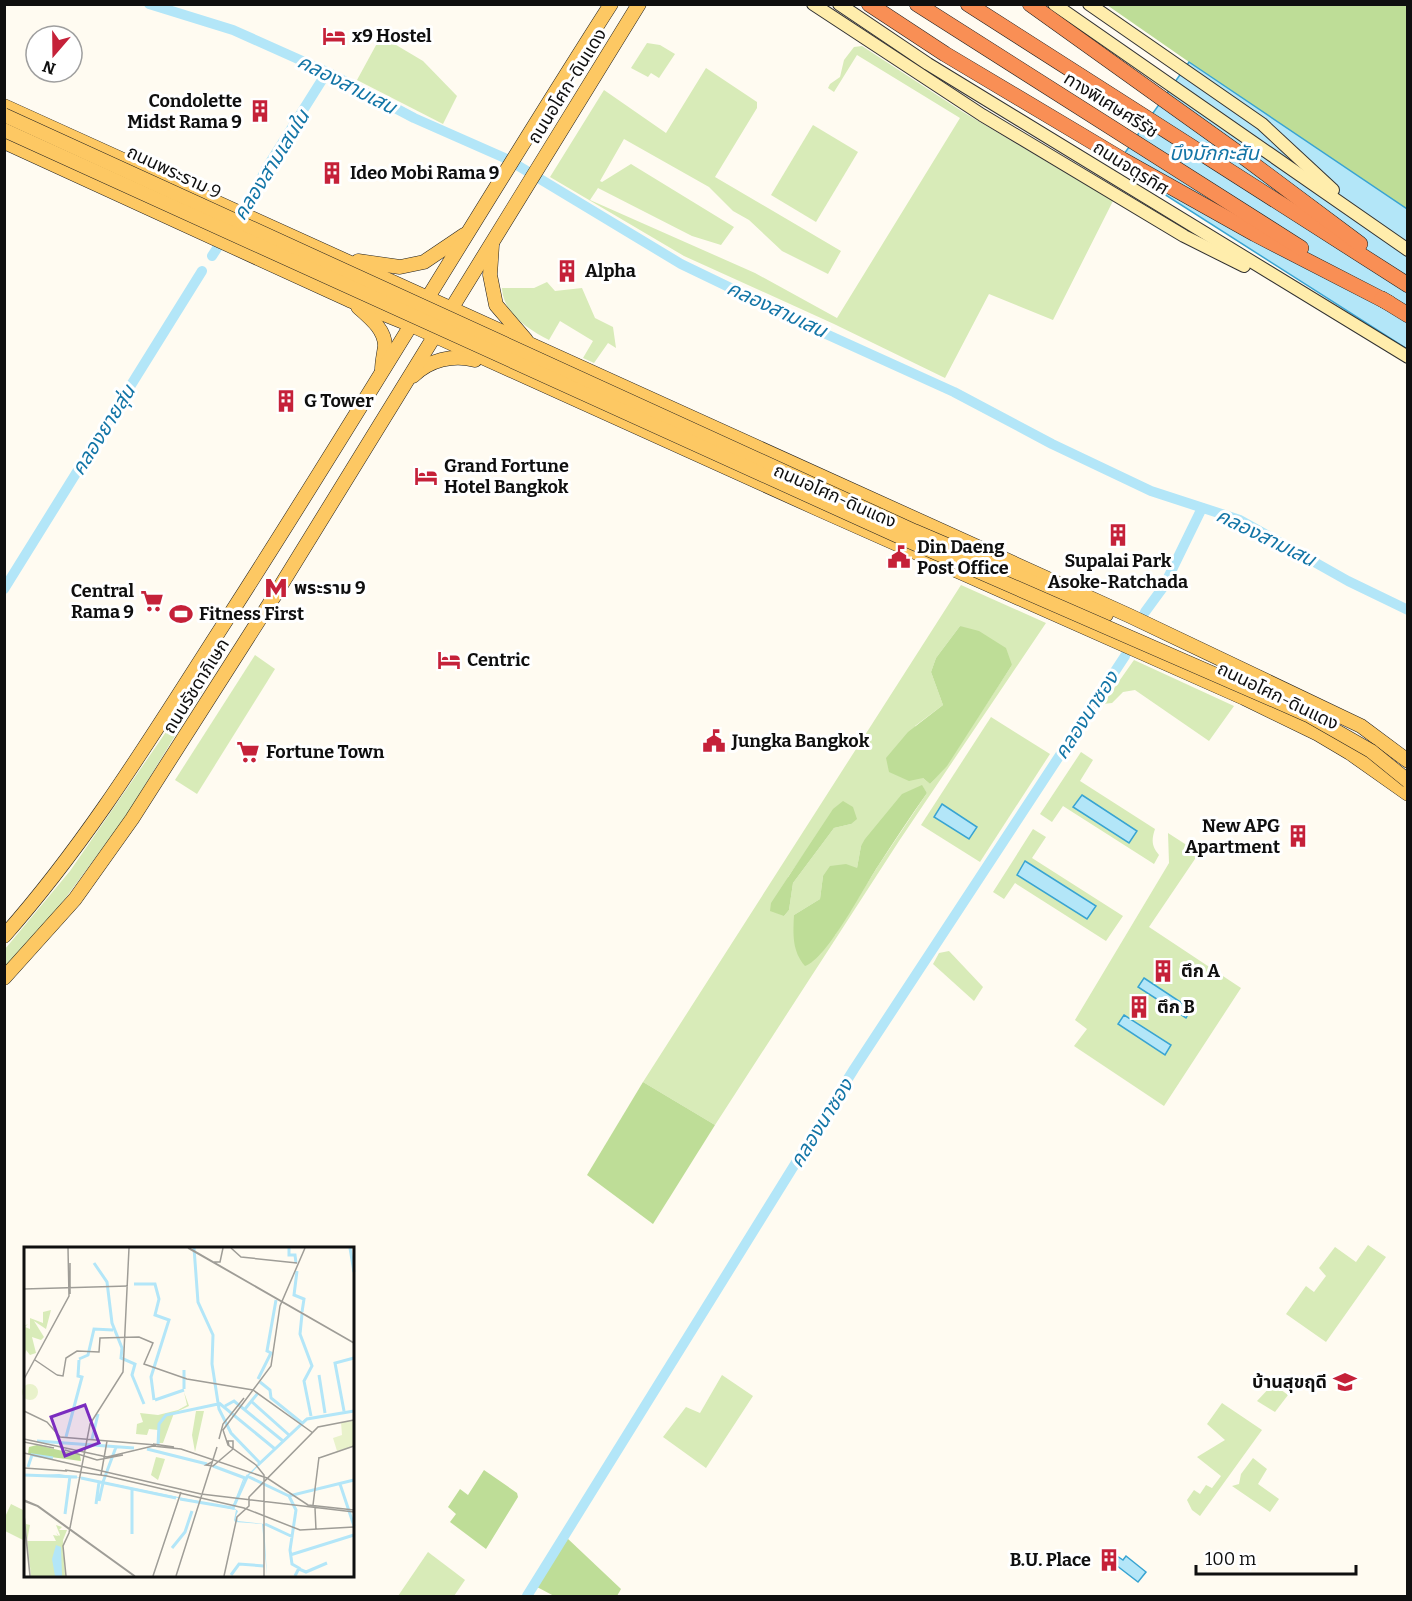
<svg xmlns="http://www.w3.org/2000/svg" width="1412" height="1601" viewBox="0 0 1412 1601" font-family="Bitter,'Noto Sans Thai',serif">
<rect width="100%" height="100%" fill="#fffbf1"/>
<g fill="#d8ebb8" fill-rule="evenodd">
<polygon points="381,36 423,61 457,96 443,124 357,80"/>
<polygon points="647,43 660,45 675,54 659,78 651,73 648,77 631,68"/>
<polygon points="862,46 963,112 1113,201 1053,320 989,294 945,378 834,324 684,256 550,177 604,90 666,133 706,68 757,102 757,108 715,177 841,251 828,274 782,251 749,220 733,211 709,187 624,139 600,181 602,182 631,164 734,227 721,245 692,236 598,188 590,200 755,273 837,318 960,118 857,55 834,92 828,88 830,84 840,77 844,60 854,47"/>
<polygon points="813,125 858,152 816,222 771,195"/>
<path d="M547,282L555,291L582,288L595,318L613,327L616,348L608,343L594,363L583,358L593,341L560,321L549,340C528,329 503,313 502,288H534Z"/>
<path d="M961,585L1046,623L899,841L715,1125L643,1082ZM960,626L1012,665L946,766L930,784L923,778L915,726L943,705L931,672L936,658ZM922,786L927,793L878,866L835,935L794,915L820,899L823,876L857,868L861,846ZM853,807L851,824L834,828L793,883L789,910L784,916L788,877L804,854Z"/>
<polygon points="255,655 275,669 197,794 175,780"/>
<polygon points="1134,660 1234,706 1209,741 1135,690 1123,692 1112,703 1103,704"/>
<polygon points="206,674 211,677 126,816 53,915 5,968 5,949 70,871"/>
<polygon points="991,717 1050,754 980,862 921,825"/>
<path d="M1081,752L1093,760L1080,781L1155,829C1151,841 1152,846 1159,855L1154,864L1063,806L1052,822L1040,814Z"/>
<polygon points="1033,829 1046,837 1032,858 1123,916 1106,941 1015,883 1004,899 993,892"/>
<polygon points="1168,833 1199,853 1149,927 1241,988 1164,1106 1074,1046 1087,1029 1075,1020 1169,863"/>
<polygon points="949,951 983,987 974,1001 933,964 939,953"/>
<polygon points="1368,1245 1386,1257 1326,1342 1286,1314 1306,1286 1314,1292 1326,1276 1319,1268 1335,1247 1356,1262"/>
<polygon points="722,1375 753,1396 706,1468 663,1437 686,1407 700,1413"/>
<polygon points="1273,1384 1288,1395 1275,1412 1257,1401"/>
<polygon points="1222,1403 1262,1430 1200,1516 1192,1510 1187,1500 1194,1490 1200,1494 1206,1485 1212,1488 1221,1476 1197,1457 1225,1440 1207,1424"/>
<polygon points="1253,1458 1267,1469 1258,1484 1279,1499 1270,1512 1232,1486 1239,1484 1241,1474"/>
<polygon points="11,1504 25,1511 25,1541 5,1531 5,1517"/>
<polygon points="428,1552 465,1580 454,1596 398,1596"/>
</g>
<g fill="#bedd97">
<polygon points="1107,5 1407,5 1407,209 1189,62"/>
<polygon points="960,626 979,631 1006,648 1012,665 947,766 930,784 923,778 909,781 889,772 886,758 908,732 943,705 931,672 936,658"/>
<path d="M922,785L927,793C910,817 894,841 878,866C864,887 827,959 805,966C792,951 793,934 794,915L820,899L823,876L830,866L846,864L857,868L861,846L865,839L902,794Z"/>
<polygon points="843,801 853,807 857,819 851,824 834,828 793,883 789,910 784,916 770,911 771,903 833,809"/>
<polygon points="643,1082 715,1125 653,1224 587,1175"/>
<polygon points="484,1470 517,1493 518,1497 486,1549 450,1522 456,1514 448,1507 460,1489 468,1495"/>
<polygon points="567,1538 621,1589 617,1596 554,1596 537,1587"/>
</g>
<g fill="#b3e6f8" stroke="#38a4d2" stroke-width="1.5">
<polygon points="1189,62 1407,209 1407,349 1117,164"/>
<polygon points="1082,795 1137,831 1129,843 1073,807"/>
<polygon points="942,804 977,827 969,839 934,817"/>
<polygon points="1025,861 1096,906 1087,919 1017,875"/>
<polygon points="1144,978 1191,1009 1186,1018 1138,987"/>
<polygon points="1124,1015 1171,1045 1165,1055 1118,1024"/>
<polygon points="1117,1556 1123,1560 1126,1556 1146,1572 1138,1582 1112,1562"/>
</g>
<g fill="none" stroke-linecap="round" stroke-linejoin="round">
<g stroke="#b3e6f8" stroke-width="10">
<polyline points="149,4 233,30 327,72 414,118 507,159 681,264 826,334 954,392 1052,444 1151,491 1240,520 1348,581 1408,610"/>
<polyline points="238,218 251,200 266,169 327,72"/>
<polyline points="212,256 225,236"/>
<polyline points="4,589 202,271"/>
<polyline points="1145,612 1164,586 1202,508"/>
<polyline points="527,1596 854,1069 1125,656"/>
</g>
<g stroke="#313131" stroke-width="14">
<g id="secondary">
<polyline points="813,4 982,115 1184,236 1244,266"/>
<polyline points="839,4 928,64 1408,357"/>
<polyline points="1054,4 1408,250"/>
<polyline points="1089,4 1262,124 1333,190"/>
</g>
</g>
<g stroke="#202020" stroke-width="15">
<g id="primary">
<polyline points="4,106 1130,616 1361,726 1408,761"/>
<polyline points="4,142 349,300 411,325 818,509 1244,698 1318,734 1350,753 1408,794"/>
<polyline points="492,245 490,275 496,305 526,340"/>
<polyline points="358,261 400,267 424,262 464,235"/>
<path d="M358,307C369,317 385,329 385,346C384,354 382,362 382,370"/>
<path d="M413,376C429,360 453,354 475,360"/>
<polyline points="996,566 1106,615"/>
<path d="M4,936C91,838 158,726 229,616C359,414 481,207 611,4"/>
<polyline points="4,978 75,899 132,819 275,595 639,4"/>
</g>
</g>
<g stroke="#202020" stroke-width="16">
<g id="highway">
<polyline points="869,4 945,54 1123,160 1255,234 1389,303"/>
<polyline points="917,4 1301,248"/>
<polyline points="968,4 1408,285"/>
<polyline points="1030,4 1241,155 1360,244"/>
<polyline points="1382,299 1408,315"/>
</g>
</g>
<use href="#secondary" stroke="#ffedac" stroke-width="12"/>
<use href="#primary" stroke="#fdc863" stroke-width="14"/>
<use href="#highway" stroke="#f98f55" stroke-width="15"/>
<g stroke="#202020" stroke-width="15" stroke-linecap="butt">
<g id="primary-bridge">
<polyline points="4,115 914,531 996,566"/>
<polyline points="4,130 911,542 1308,715 1371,751 1408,781"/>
</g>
</g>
<use href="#primary-bridge" stroke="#fdc863" stroke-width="14"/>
</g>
<defs>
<g id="hotel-bare" transform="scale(1.8)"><path d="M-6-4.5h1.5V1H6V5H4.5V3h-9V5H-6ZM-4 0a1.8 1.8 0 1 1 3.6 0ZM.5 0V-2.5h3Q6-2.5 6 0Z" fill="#c52139" stroke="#fff" stroke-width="2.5" paint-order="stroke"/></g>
<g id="building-bare" transform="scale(1.8)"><path d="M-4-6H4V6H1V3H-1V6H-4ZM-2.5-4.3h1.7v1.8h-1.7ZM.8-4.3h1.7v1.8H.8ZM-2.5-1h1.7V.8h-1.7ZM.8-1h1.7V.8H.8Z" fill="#c52139" stroke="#fff" stroke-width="2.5" paint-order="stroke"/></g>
<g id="civic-bare" transform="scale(1.8)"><path d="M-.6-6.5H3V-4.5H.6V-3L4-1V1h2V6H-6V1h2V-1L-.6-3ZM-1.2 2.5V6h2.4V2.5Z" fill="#c52139" stroke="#fff" stroke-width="2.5" paint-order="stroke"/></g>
<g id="metro-bare" transform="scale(1.8)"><path d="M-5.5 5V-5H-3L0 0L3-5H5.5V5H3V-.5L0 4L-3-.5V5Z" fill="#c52139" stroke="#fff" stroke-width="2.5" paint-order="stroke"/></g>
<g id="supermarket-bare" transform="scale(1.8)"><path d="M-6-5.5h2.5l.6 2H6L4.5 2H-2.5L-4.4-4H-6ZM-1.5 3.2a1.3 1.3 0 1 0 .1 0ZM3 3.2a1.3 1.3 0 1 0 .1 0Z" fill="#c52139" stroke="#fff" stroke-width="2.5" paint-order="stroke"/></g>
<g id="stadium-bare" transform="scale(1.8)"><path d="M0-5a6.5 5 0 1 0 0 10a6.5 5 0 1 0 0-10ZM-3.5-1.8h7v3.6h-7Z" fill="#c52139" stroke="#fff" stroke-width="2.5" paint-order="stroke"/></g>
<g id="school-bare" transform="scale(1.8)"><path d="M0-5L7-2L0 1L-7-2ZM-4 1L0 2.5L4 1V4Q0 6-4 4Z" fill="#c52139" stroke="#fff" stroke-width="2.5" paint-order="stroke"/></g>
</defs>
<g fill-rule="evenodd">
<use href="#hotel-bare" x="334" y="36"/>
<use href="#building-bare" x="260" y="111"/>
<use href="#building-bare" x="332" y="173"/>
<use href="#building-bare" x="567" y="271"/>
<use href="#building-bare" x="286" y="401"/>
<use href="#hotel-bare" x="426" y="476"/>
<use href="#building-bare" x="1118" y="535"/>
<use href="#civic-bare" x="899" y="557"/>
<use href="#metro-bare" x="276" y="588"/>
<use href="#supermarket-bare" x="152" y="601"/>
<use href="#stadium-bare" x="181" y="614"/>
<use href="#hotel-bare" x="449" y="660"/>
<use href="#civic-bare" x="714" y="741"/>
<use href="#supermarket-bare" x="248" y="752"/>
<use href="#building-bare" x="1298" y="836"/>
<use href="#building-bare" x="1163" y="971"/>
<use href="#building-bare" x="1139" y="1007"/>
<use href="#school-bare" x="1345" y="1382"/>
<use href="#building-bare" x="1109" y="1560"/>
</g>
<g text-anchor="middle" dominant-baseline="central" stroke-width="6" stroke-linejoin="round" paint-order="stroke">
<g font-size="18" font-weight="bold" fill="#0f0f0f" stroke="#fff" text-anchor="start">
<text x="352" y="36">x9 Hostel</text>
<text x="242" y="101" text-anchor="end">Condolette<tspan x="242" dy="21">Midst Rama 9</tspan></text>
<text x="350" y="173">Ideo Mobi Rama 9</text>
<text x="585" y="271">Alpha</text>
<text x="304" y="401">G Tower</text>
<text x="444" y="466">Grand Fortune<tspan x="444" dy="21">Hotel Bangkok</tspan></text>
<text x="917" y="547">Din Daeng<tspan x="917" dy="21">Post Office</tspan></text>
<text x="1118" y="561" text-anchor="middle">Supalai Park<tspan x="1118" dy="21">Asoke-Ratchada</tspan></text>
<text x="294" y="588">พระราม 9</text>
<text x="134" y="591" text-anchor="end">Central<tspan x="134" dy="21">Rama 9</tspan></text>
<text x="199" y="614">Fitness First</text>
<text x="467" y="660">Centric</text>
<text x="732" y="741">Jungka Bangkok</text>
<text x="266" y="752">Fortune Town</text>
<text x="1280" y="826" text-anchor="end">New APG<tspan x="1280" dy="21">Apartment</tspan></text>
<text x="1181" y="971">ตึก A</text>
<text x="1157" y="1007">ตึก B</text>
<text x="1327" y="1382" text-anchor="end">บ้านสุขฤดี</text>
<text x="1091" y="1560" text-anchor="end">B.U. Place</text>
</g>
<g font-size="18" fill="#0f0f0f" stroke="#fff">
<text transform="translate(567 86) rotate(-58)">ถนนอโศก-ดินแดง</text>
<text transform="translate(1111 105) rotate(32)">ทางพิเศษศรีรัช</text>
<text transform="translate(1131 168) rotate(32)">ถนนจตุรทิศ</text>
<text transform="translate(174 172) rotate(25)">ถนนพระราม 9</text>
<text transform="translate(835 496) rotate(24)">ถนนอโศก-ดินแดง</text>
<text transform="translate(196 686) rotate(-58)">ถนนรัชดาภิเษก</text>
<text transform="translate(1278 696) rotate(26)">ถนนอโศก-ดินแดง</text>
</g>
<g font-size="20" font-style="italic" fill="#1375a6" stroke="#fff">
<text transform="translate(347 84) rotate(27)">คลองสามเสน</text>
<text x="1214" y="153">บึงมักกะสัน</text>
<text transform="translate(271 165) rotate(-58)">คลองสามเสนใน</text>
<text transform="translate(777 309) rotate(25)">คลองสามเสน</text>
<text transform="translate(103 430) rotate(-58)">คลองยายสุ่น</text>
<text transform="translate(1266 537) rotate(26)">คลองสามเสน</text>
<text transform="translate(1086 715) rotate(-57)">คลองนาซอง</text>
<text transform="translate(821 1123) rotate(-58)">คลองนาซอง</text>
</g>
</g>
<g transform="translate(24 1247)">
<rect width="330" height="330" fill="#fffbf1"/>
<path d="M27,63L22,82L10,74L20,90L17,93L8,90L12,106L6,108L2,103L0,112V79L4,77L1,80L6,82V71L19,76V65ZM160,145L165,159L150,166L139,196H134V183L125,182L123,188L112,187L113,177L119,175L116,166L134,168L154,163L163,158ZM172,164H180L171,205L168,188ZM132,210L141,212L134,233L127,228ZM0,263L2,277L6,278L3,294H32L29,288L34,289L32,285L35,289L36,288L32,278L38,280L35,283H43L39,293L41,329H7Z" fill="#d8ebb8"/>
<path d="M13,198L56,208L57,214L4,207L5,200Z" fill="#bedd97"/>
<path d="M-2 145a8 8 0 1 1 16 0a8 8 0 1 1-16 0ZM330,174V199L313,204L309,191L318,188L317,175Z" fill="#e9f2cb"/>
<path d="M330,163L283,172L220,233L210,261L214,264L212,269L214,274L240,277L243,329L238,277L211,275L210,273L212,263L46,229H0L35,227L61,231L208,261L219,232L281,172ZM32,298L37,300L38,329H31L28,312Z" fill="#b3e6f8"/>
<path fill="none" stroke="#b3e6f8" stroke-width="3" d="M170,1L174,55L189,88L188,117L195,162L207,186L236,216M265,1V8H271L272,16M326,1L330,25M70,16L83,35L88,76L98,101L97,111L111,117L108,128L120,157M273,24L270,48L280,52L278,65M110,37H131L135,52L131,68L145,73L127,130L130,153M278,67L276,87L288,119L280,134L287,169M55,112L64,108L70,82L89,83M295,128L301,166M234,132L247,106L243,104L252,53M236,135L246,143L247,151L278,176M160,142V123M131,153L160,143M227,154L265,188M195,156L251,202M201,159L210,154L259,194M221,162L234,146M320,164L311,116L330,111M42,190L58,130L54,129L55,113M68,192L74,167M13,194L110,201M134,198L135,177L142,168L194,157M123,202L183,217M234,218L283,172L330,164M189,219L221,231M4,220L8,208L29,211M0,228L53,230M223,229L265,249L330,233M57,231L152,251M79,235L92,200M316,237L330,279M108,241V287M265,249L272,263L266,303L268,317L275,321L271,329M156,252L209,261L224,228M75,254L79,236M72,257L75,235M41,267L46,229M241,277L269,290M148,301L161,285L168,264M266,308L330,288M275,322L282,325L303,316M207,328L215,317L240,319"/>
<path fill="none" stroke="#9f9d97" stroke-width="1.5" d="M164,1L330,96M165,1L330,96M207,1L217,10L273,16M190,15H196L199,1M46,16V47M0,42L104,39M11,113L33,128M33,128L39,129L42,111L53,104L75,105L76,91L115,90L129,96L120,117L163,132L229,143L289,186M0,132L45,49L44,1M0,164L23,175L36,190L132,198M0,192L83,210L129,199L157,202L243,231L284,258L330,263M195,192L199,177L220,151M0,195L30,201M129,197L150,200M41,203L73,213L99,208M0,206L177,247L330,265M295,211L330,199M188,215L182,218L189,219L209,202V194H204L205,199M0,221L43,224M41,223L83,229L220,261L276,283L330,280M77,228L83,194M0,253L14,259L111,329M0,254L13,259L110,329M289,258L295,210M291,261L292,283M0,268L6,329M0,272L6,329M42,329L39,299L45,286L66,177L99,125L105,1M129,329L157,245M152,329L193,200M200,329L213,270L225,259V250L294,180L330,173M240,329V228L232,218L204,198L199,183L247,119L256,59L281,1"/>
<path fill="#7b2cbf" fill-opacity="0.15" stroke="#7b2cbf" stroke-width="3" d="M61,158L75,196L41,209L27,170Z"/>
<rect width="330" height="330" fill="none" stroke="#0f0f0f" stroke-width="3"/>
</g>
<rect width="1412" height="1601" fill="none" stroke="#0f0f0f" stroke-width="12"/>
<g transform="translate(54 54) rotate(200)"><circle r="28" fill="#ffffff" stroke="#9f9f9f" stroke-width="1.5"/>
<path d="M0-4.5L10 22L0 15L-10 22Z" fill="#c52139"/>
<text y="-9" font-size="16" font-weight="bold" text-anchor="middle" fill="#0f0f0f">N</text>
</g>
<path d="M1196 1565v9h160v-9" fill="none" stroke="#0f0f0f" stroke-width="3"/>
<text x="1205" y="1565" font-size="18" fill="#0f0f0f" stroke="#ffffff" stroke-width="4.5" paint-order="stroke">100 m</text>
</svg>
